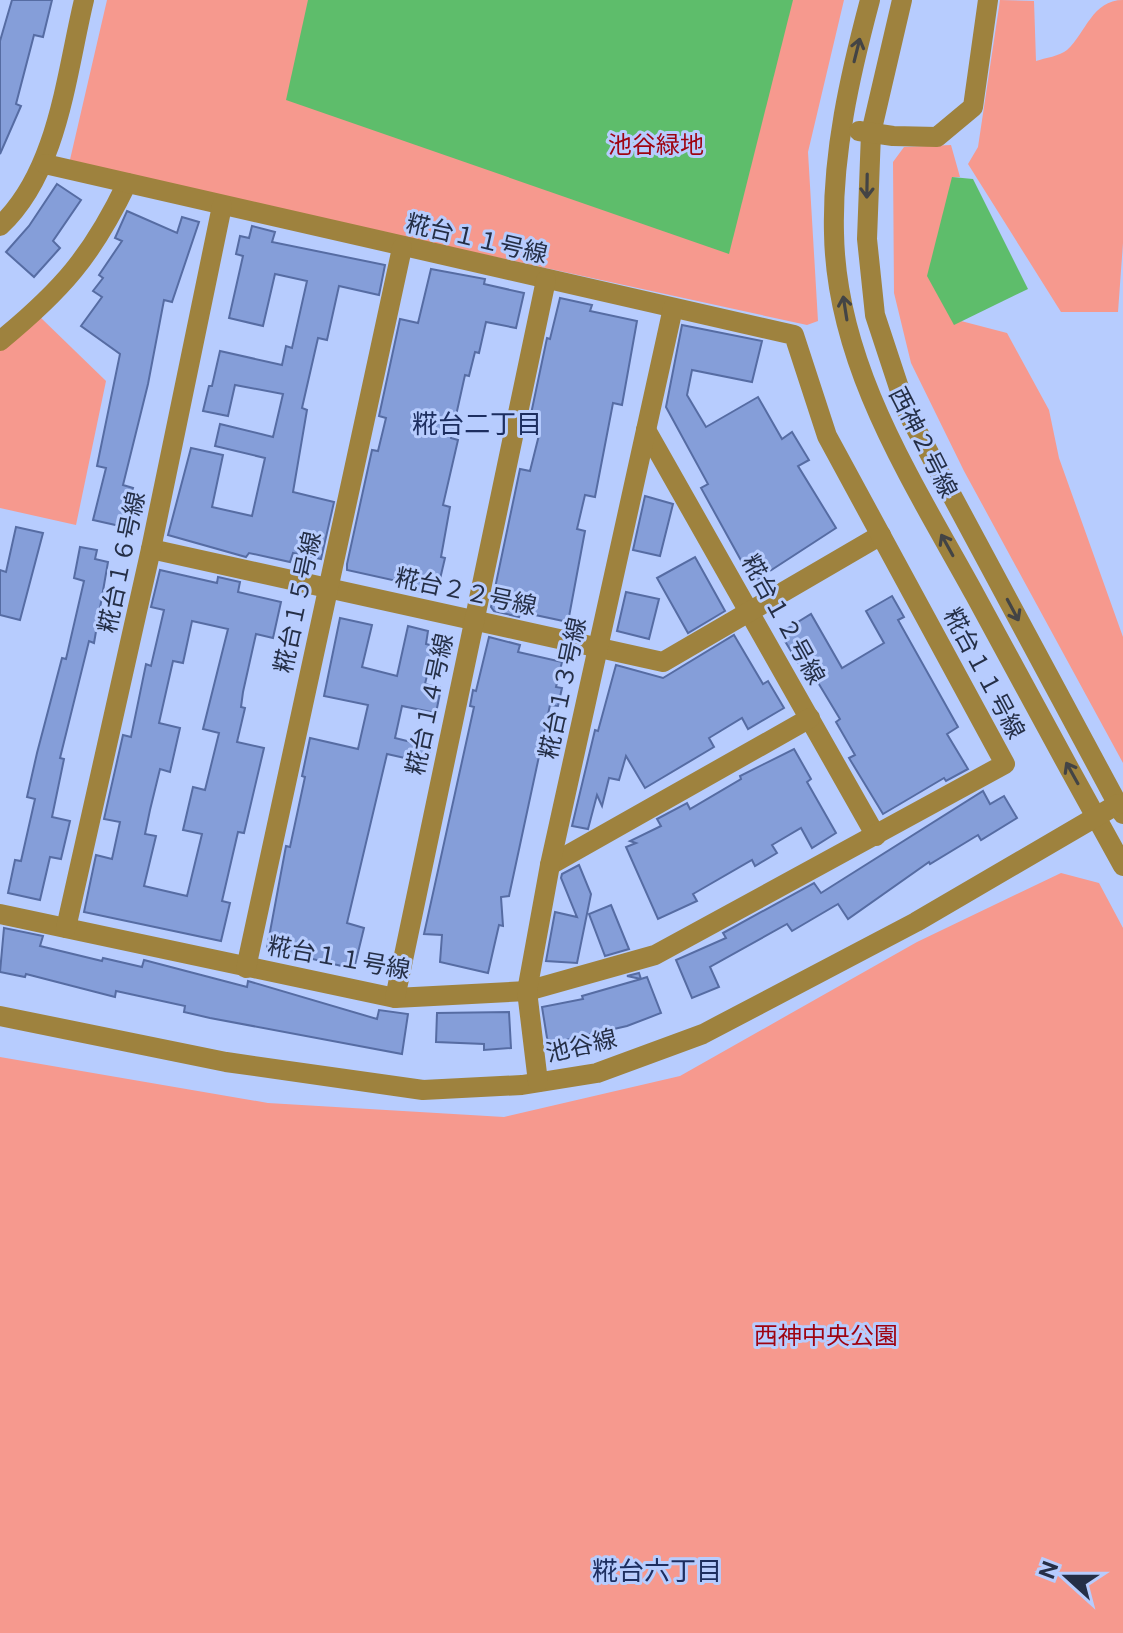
<svg xmlns="http://www.w3.org/2000/svg" width="1123" height="1633" viewBox="0 0 1123 1633" font-family="'Public Sans','Noto Sans JP',sans-serif">
<rect width="100%" height="100%" fill="#b7ccfe"/>
<g fill="#f6998e">
<polygon points="107,0 844,0 808,152 818,321 807,325 69,164"/>
<path d="M1000,0L1034,1L1036,61C1045,58 1060,56 1067,50C1086,33 1092,0 1123,0V243L1118,312H1061L968,164L978,147Z"/>
<polygon points="951,145 960,177 953,177 954,324 961,321 1007,333 1049,410 1059,458 1123,637 1123,763 964,471 911,363 894,293 893,162 904,147"/>
<polygon points="39,316 106,381 76,525 0,508 0,348"/>
<polygon points="1061,873 1099,883 1123,928 1123,1633 0,1633 0,1057 268,1103 504,1117 680,1076 917,942"/>
</g>
<g fill="#5ebd6b">
<polygon points="308,0 793,0 729,254 286,100"/>
<polygon points="952,177 973,179 1028,289 954,325 927,276"/>
</g>
<g fill="#859ed9" stroke="#566ca3" stroke-width="2" fill-rule="evenodd">
<polygon points="12,0 52,0 43,37 34,35 16,104 21,106 0,154 0,41"/>
<polygon points="57,184 81,200 53,241 60,248 34,277 6,252 29,226"/>
<polygon points="127,211 177,233 182,217 199,222 172,302 164,300 148,384 123,485 133,488 120,526 93,520 106,468 97,466 120,354 81,326 102,297 93,291 103,278 99,275 122,241 115,238"/>
<polygon points="252,226 275,232 272,242 385,265 379,295 339,286 327,340 318,338 302,408 307,410 293,492 334,502 321,559 293,553 290,562 249,553 246,557 168,535 191,448 223,455 212,507 252,516 265,458 215,446 220,424 273,437 283,394 235,385 228,416 203,411 209,386 212,386 220,351 282,365 286,346 292,348 307,281 275,274 263,326 229,318 243,256 236,254 240,236 249,238"/>
<polygon points="431,269 485,279 484,284 524,293 516,328 486,322 479,353 475,352 469,376 465,375 451,438 458,440 443,505 450,507 441,557 445,558 436,596 396,586 397,581 347,570 347,564 372,450 378,451 386,418 379,416 400,319 418,323"/>
<polygon points="560,298 592,305 590,311 637,321 622,405 613,403 595,497 585,495 577,529 585,531 568,622 521,612 519,617 494,611 491,607 520,469 530,471 539,435 527,433 547,338 550,339"/>
<polygon points="682,325 762,341 752,382 692,370 687,395 706,427 758,397 782,439 792,432 809,460 798,466 836,528 753,582 701,488 708,484 666,407"/>
<polygon points="645,496 673,504 660,556 633,550"/>
<polygon points="16,527 43,533 20,620 0,615 0,570 6,572"/>
<polygon points="80,547 97,550 95,559 108,562 94,643 89,641 60,758 64,759 52,817 70,821 61,859 50,857 40,900 8,893 15,860 21,861 35,799 27,797 37,753 62,658 66,659 84,581 74,578"/>
<polygon points="695,557 725,611 688,633 657,578"/>
<path d="M160,570L217,583L218,577L240,582L238,592L281,602L273,638L256,634L243,692L241,707L245,708L237,742L264,748L244,833L238,832L222,901L230,903L221,941L84,912L96,855L112,859L120,822L104,819L123,735L131,737L146,664L151,666L164,610L151,607ZM192,621L228,629L203,729L219,733L205,790L193,787L183,830L202,834L187,896L144,886L156,836L145,834L150,810L160,769L170,772L180,728L159,723L173,661L183,663Z"/>
<polygon points="626,592 659,599 649,639 617,631"/>
<polygon points="892,596 904,617 898,620 958,727 947,734 968,769 946,781 944,778 883,814 849,758 855,755 836,722 840,719 808,666 802,669 780,633 811,614 842,668 884,643 866,611"/>
<polygon points="340,618 372,625 362,667 397,676 408,626 428,631 426,644 434,646 425,684 441,688 436,713 402,706 395,738 431,747 427,763 387,754 347,923 364,928 354,969 267,948 286,846 290,847 305,777 302,776 310,738 358,749 368,705 324,696"/>
<polygon points="734,635 763,684 768,681 784,708 748,729 742,718 709,738 714,747 645,788 626,756 619,780 609,778 602,806 597,795 588,829 572,826 595,730 598,731 616,665 663,678"/>
<polygon points="489,637 520,645 518,652 562,662 556,687 562,688 558,706 550,705 509,896 501,897 503,926 499,925 488,973 440,962 442,935 424,934 474,707 470,706 473,690 476,691"/>
<polygon points="794,749 811,779 807,782 836,833 812,848 801,828 772,845 777,853 755,866 752,860 693,894 697,901 658,919 626,847 636,843 630,841 661,826 657,819 687,803 690,809 741,779 740,776"/>
<polygon points="983,791 990,804 1004,796 1017,818 981,840 978,835 930,864 929,862 848,919 838,904 792,931 787,924 710,967 719,987 692,998 676,960 726,938 723,933 814,883 821,893"/>
<polygon points="579,865 591,894 577,963 546,961 555,912 577,917 561,878 562,874"/>
<polygon points="611,905 629,949 605,956 589,914"/>
<polygon points="4,928 43,936 40,946 102,961 103,958 142,967 144,960 247,987 248,981 377,1019 379,1010 408,1014 402,1054 210,1018 184,1012 185,1006 116,991 115,997 26,974 25,977 0,972"/>
<polygon points="639,973 641,979 647,977 661,1013 627,1026 548,1044 542,1007 583,999 582,996 641,979 627,976"/>
<polygon points="509,1012 511,1048 484,1050 484,1044 436,1042 437,1013"/>
</g>
<g fill="none" stroke-linecap="round" stroke-linejoin="round">
<g stroke="#9e823e" stroke-width="20">
<path d="M870,0C850,75 832,154 834,233C836,366 913,482 975,595C1024,686 1073,776 1123,866"/>
<polyline points="902,0 871,133 867,239 875,315 907,412 1123,814"/>
<polyline points="859,131 893,136 937,137 973,107 988,0"/>
<path d="M0,226C58,172 66,75 84,0"/>
<path d="M0,341C62,290 92,256 127,183"/>
<polyline points="646,430 876,836"/>
<polyline points="151,549 663,662 881,535"/>
<polyline points="550,865 810,718"/>
<polyline points="0,914 395,998 527,991 655,955 1005,764 827,436 794,335 45,164"/>
<polyline points="66,928 151,549 222,206"/>
<polyline points="246,968 402,248"/>
<polyline points="395,998 546,280"/>
<polyline points="0,1016 226,1062 423,1090 522,1085 597,1073 703,1034 916,922 1118,804"/>
<polyline points="538,1082 527,991 550,865 673,308"/>
</g>
</g>
<defs><path id="oneway-shaft" d="M-6 0H5M1.5-3L5.5 0L1.5 3" fill="none" stroke-width="1.6" stroke-linecap="round" stroke-linejoin="round" transform="scale(2)"/></defs>
<g stroke="#434445">
<use href="#oneway-shaft" transform="translate(857 50) rotate(-76)"/>
<use href="#oneway-shaft" transform="translate(867 186) rotate(91)"/>
<use href="#oneway-shaft" transform="translate(845 308) rotate(-99)"/>
<use href="#oneway-shaft" transform="translate(947 545) rotate(-119)"/>
<use href="#oneway-shaft" transform="translate(1013 610) rotate(62)"/>
<use href="#oneway-shaft" transform="translate(1072 773) rotate(-119)"/>
</g>
<g text-anchor="middle" dominant-baseline="central" stroke-width="6" stroke-linejoin="round" paint-order="stroke">
<g font-size="24" fill="#9e0310" stroke="#b7ccfe">
<text x="656" y="144">池谷緑地</text>
<text x="826" y="1335">西神中央公園</text>
</g>
<g font-size="24" fill="#252f47" stroke="#b7ccfe">
<text transform="translate(477 238) rotate(13)">糀台１１号線</text>
<text transform="translate(924 442) rotate(63)">西神２号線</text>
<text transform="translate(121 562) rotate(-78)">糀台１６号線</text>
<text transform="translate(466 591) rotate(12)">糀台２２号線</text>
<text transform="translate(297 602) rotate(-78)">糀台１５号線</text>
<text transform="translate(784 619) rotate(61)">糀台１２号線</text>
<text transform="translate(985 673) rotate(62)">糀台１１号線</text>
<text transform="translate(562 688) rotate(-78)">糀台１３号線</text>
<text transform="translate(429 704) rotate(-78)">糀台１４号線</text>
<text transform="translate(339 957) rotate(10)">糀台１１号線</text>
<text transform="translate(581 1045) rotate(-13)">池谷線</text>
</g>
<g font-size="26" fill="#1d2e60" stroke="#b7ccfe">
<text x="477" y="423">糀台二丁目</text>
<text x="657" y="1570">糀台六丁目</text>
</g>
</g>
<g transform="translate(1067 1577) rotate(291)" stroke="#b7ccfe" stroke-width="6" paint-order="stroke">
<path d="M0-6L14 30L0 20L-14 30Z" fill="#252f47"/>
<text y="-12" font-size="22" font-weight="bold" text-anchor="middle" fill="#252f47">N</text>
</g>
</svg>
